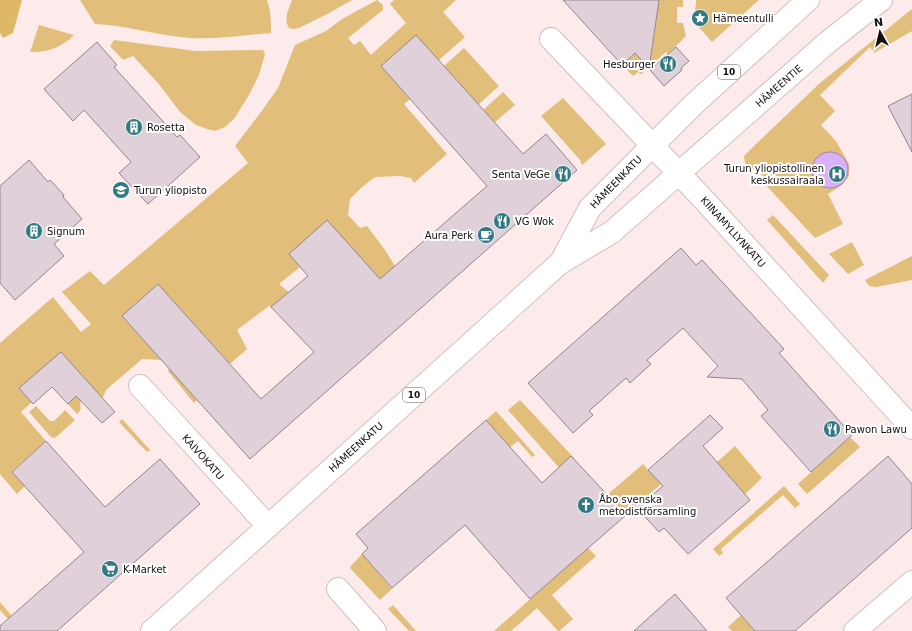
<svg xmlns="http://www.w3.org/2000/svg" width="912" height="631" viewBox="0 0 912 631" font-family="'DejaVu Sans',sans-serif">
<rect width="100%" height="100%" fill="#fdebeb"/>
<g fill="#e1bf7a">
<path d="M80,0H267C271,11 271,21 271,33C241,35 210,41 180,37C151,34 124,25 95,24Z"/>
<path d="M292,0H352L329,13L299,28L293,29L289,28C283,19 289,9 292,0Z"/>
<path d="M377,0L383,5V10L348,38L354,45L360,41L371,55L406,23L390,4L394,0H456L443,12L465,37L439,60L381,66L410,99L404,104L447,154L414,183L411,178L400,176L375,177L361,188L350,199L348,215L360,228L367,226L385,250L395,266L403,275L388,288L300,267L279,284L289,292L271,307L269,306L237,330L247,349L230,364L158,284L122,316L162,360L142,359L106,390L103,397L96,398L90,395L80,403C81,408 81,411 77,414L68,404L90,384L61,352L19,388L32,402L21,412L46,441L12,471L25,486L17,494L0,474V343L53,297L81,332L91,324L62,292L90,271L104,285L248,163L235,146L261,112L278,88L295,45L326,31L342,19Z"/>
<polygon points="659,0 683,0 683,7 677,7 677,23 683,23 686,36 668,54 666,52 641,74 638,72 633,76 622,65 654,37"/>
<polygon points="696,0 759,0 712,42 697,25 695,15"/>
<polygon points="912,9 912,31 874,53 870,47 820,95 835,111 821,125 836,141 849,164 849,176 842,185 828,194 843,224 815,238 762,181 765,178 755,168 752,170 745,163 744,156 754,146 820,83"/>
<path d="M39,25L74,35C63,47 46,53 30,52Z"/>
<polygon points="114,40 196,51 263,50 265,54 259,75 249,95 234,119 225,127 215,131 207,129 196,125 180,112 158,83 133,56 123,60 110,46"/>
<polygon points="464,48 499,86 478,105 444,66"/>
<polygon points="503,92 515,105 494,123 483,110"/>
<polygon points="563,98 606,144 582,165 580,160 541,116"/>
<polygon points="773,215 829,275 823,283 767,220"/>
<polygon points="852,242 864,265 848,274 829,254"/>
<polygon points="912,256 912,280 876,287 869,286 865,280"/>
<polygon points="169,368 197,400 194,403 168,371"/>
<polygon points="520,400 575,459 562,471 508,410"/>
<polygon points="36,406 50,421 54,421 65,410 75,420 55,438 51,437 29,412"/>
<polygon points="496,411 535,455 532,457 518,441 510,447 486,420"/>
<polygon points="122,419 150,450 148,452 145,450 119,422"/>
<polygon points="850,437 860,447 807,494 798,484"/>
<polygon points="735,446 762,478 745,494 717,462"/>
<polygon points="643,464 661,484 626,515 607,495"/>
<polygon points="784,486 800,504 795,508 783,495 721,549 723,553 719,556 713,549"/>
<polygon points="588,548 596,556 552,595 573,619 559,631 558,631 537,608 511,631 494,631"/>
<polygon points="362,554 392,589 380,600 350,568 351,566"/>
<polygon points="0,602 12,616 8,619 0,610"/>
<polygon points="393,605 416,631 409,631 388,609"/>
<polygon points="741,615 755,631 732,631 728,627"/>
</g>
<polygon fill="#deb767" points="0,0 22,0 13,33 3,38 0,33"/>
<circle fill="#d8b1fa" stroke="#9d80b3" cx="830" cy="170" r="18"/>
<g fill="#e0d0d9" stroke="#93858d">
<polygon points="563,0 659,0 649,69 635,53 622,65"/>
<polygon points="416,35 523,154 546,134 577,170 250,459 122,316 158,284 261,399 314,352 271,307 308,276 289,254 327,220 380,279 487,186 381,66"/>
<polygon points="97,42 117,65 114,67 177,137 180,135 200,157 148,204 119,173 131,162 84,110 73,121 44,89"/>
<polygon points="676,47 689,61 681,68 682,70 664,86 650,70"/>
<polygon points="912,94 912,152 888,106"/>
<polygon points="29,160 48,182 50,180 64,195 63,197 82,219 54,244 64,256 15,300 0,283 0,186"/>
<polygon points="681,248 696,265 702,260 735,296 784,349 779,353 852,435 811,472 761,416 768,410 742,379 707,377 718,366 683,328 647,360 651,364 630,383 626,378 589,411 593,415 573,433 528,383"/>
<polygon points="61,352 115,412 102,423 76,396 68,404 52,387 33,404 19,388"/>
<polygon points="710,415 723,428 703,446 750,500 688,554 664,528 659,532 637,508 663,486 648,470"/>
<polygon points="486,420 542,483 571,456 626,515 530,599 465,525 392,588 362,554 368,548 356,534"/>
<polygon points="46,441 105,507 160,459 200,504 57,631 0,631 0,626 84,552 12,472"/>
<polygon points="888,456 912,484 912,528 795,631 755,631 726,598"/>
<polygon points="675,594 707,631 634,631"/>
</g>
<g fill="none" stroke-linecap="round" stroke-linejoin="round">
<g stroke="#d2c0c1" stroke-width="24">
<g id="street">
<polyline points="551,39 652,145"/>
<polyline points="140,386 268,526"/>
<polyline points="338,589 375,631"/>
<polyline points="855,631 912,582"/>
</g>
</g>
<g stroke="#d2c0c1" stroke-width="24">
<polyline id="secondary" points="652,145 705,201 912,428"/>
</g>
<g stroke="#d2c0c1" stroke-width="24">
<g id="highway">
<polyline points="561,262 590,208 692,106 808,0"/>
<polyline points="152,631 560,263 612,232 828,42 881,0"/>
</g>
</g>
<use href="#street" stroke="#fff" stroke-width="22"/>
<use href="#secondary" stroke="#fff" stroke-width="22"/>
<use href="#highway" stroke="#fff" stroke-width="22"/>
</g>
<defs>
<g id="sight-disc" transform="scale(0.9)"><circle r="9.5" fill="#327983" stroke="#fff"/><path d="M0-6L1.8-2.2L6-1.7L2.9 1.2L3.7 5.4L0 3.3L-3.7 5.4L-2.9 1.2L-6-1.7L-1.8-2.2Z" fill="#fff"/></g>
<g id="restaurant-disc" transform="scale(0.9)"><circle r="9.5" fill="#327983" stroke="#fff"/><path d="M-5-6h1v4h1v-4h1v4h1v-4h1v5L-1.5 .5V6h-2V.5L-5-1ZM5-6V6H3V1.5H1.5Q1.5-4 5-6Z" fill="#fff"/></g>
<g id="building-disc" transform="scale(0.9)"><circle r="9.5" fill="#327983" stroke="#fff"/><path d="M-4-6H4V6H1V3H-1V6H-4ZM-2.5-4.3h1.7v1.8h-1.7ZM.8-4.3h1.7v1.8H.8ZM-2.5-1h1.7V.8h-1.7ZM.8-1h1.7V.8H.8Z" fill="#fff"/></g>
<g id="hospital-disc" transform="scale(0.9)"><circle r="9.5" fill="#327983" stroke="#fff"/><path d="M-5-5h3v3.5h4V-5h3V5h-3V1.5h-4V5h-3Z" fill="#fff"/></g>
<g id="university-disc" transform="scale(0.9)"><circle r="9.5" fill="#327983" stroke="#fff"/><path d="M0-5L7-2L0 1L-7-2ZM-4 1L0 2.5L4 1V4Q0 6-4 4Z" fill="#fff"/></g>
<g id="cafe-disc" transform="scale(0.9)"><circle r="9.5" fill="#327983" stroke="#fff"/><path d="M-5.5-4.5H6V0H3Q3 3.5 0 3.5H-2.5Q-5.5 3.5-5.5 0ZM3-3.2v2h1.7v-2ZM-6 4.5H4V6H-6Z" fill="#fff"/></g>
<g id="church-disc" transform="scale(0.9)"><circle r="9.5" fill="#327983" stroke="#fff"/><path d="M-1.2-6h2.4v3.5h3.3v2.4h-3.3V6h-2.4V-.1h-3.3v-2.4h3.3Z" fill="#fff"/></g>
<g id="supermarket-disc" transform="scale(0.9)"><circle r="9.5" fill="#327983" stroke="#fff"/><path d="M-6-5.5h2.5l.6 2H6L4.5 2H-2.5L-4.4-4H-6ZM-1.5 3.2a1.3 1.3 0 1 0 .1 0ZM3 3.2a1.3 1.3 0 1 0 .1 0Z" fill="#fff"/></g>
</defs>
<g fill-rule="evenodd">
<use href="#sight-disc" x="700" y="18"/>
<use href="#restaurant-disc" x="668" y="64"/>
<use href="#building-disc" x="134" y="127"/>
<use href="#restaurant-disc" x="563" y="174"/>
<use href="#hospital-disc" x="837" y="174"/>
<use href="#university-disc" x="121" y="190"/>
<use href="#restaurant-disc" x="502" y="221"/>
<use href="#building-disc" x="34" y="231"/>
<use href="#cafe-disc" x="486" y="235"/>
<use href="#restaurant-disc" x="832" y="429"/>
<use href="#church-disc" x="586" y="505"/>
<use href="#supermarket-disc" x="110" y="569"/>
</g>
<g text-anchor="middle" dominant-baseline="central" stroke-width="4" stroke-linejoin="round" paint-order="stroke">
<g fill="#fff" stroke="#5a5656" stroke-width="1">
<rect x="718" y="65" width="22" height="14" rx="3"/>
<rect x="403" y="388" width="22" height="14" rx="3"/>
</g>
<g font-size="9" font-weight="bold" fill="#130d0e">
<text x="729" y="72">10</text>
<text x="414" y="395">10</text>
</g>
<g font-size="10" fill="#130d0e" stroke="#fff" text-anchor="start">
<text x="713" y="18">Hämeentulli</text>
<text x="655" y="64" text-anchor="end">Hesburger</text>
<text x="147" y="127">Rosetta</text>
<text x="824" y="168" text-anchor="end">Turun yliopistollinen<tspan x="824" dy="12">keskussairaala</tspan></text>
<text x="550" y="174" text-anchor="end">Senta VeGe</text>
<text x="134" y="190">Turun yliopisto</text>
<text x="515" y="221">VG Wok</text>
<text x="47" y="231">Signum</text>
<text x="473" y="235" text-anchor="end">Aura Perk</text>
<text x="845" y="429">Pawon Lawu</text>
<text x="599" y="499">Åbo svenska<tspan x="599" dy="12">metodistförsamling</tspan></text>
<text x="123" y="569">K-Market</text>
</g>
<g font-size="10" fill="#130d0e" stroke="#fff">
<text transform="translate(779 86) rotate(-41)">HÄMEENTIE</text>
<text transform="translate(616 182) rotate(-46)">HÄMEENKATU</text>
<text transform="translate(733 232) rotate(48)">KIINAMYLLYNKATU</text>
<text transform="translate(356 447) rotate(-42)">HÄMEENKATU</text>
<text transform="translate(203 457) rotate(48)">KAIVOKATU</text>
</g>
</g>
<g transform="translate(880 32) rotate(352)" stroke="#ffffff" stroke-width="3" paint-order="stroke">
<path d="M0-3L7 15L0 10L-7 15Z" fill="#130d0e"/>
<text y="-6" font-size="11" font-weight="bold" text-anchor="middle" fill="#130d0e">N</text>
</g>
</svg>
